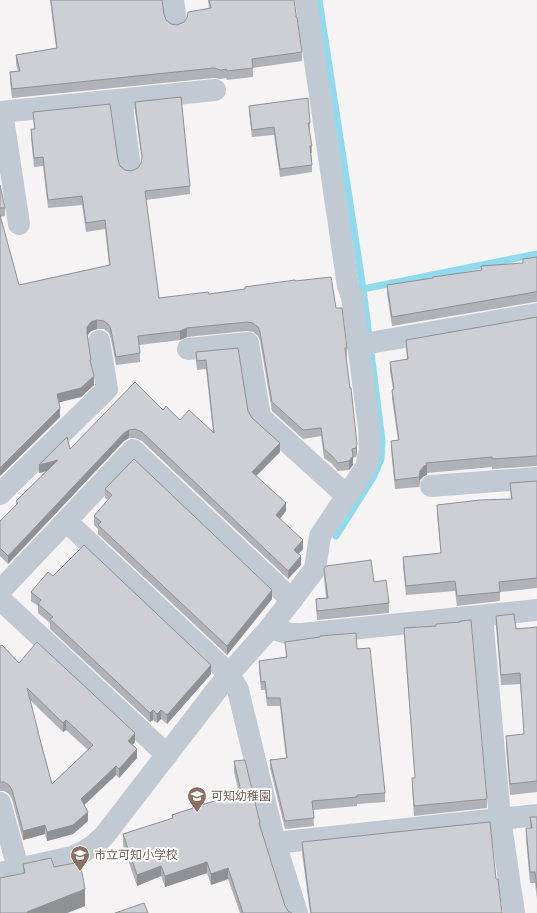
<svg xmlns="http://www.w3.org/2000/svg" width="537" height="913" viewBox="0 0 537 913" font-family="Figtree,'Noto Sans JP',sans-serif">
<rect width="100%" height="100%" fill="#f5f3f3"/>
<g fill="none" stroke-linecap="round" stroke-linejoin="round">
<g stroke="#90daee" stroke-width="7">
<polyline points="319,0 363,289 382,441 381,459 374,476 336,536"/>
<polyline points="363,289 537,254"/>
</g>
<g stroke="#c1cad2" stroke-width="22">
<polyline points="173,0 176,22"/>
<polyline points="121,100 130,167"/>
<polyline points="1,112 215,90"/>
<polyline points="4,125 19,224"/>
<polyline points="358,345 537,314"/>
<polyline points="188,349 248,343 260,417 347,496"/>
<polyline points="431,486 537,478"/>
<polyline points="0,494 107,389 99,341"/>
<polyline points="66,521 229,674 238,690 275,843 297,913"/>
<polyline points="0,591 133,450 292,600"/>
<polyline points="0,599 167,755"/>
<polyline points="482,616 500,818 514,913"/>
<polyline points="270,628 290,634 302,634 537,610"/>
<polyline points="0,803 18,868"/>
<polyline points="275,843 537,815"/>
<polyline points="0,873 72,857 83,852 94,845 104,836 229,674 270,628 315,569 320,536 366,467 370,450 369,428 352,297 348,286 306,0"/>
</g>
</g>
<g fill="#b0b2b7" fill-rule="evenodd">
<polygon points="50,0 162,0 164,14 166,20 171,24 177,25 184,22 209,8 208,0 294,0 302,52 302,61 253,68 253,77 227,80 226,78 221,79 214,78 12,98 10,82 10,72 18,71 16,64 16,55 56,48"/>
<polygon points="135,102 190,186 190,194 146,200 159,298 209,294 245,289 295,281 336,308 347,348 347,357 346,357 357,453 356,457 353,458 353,465 349,470 338,471 331,463 324,458 321,436 303,439 272,411 260,341 258,336 253,332 247,331 187,337 180,340 139,345 140,353 140,362 116,365 111,339 109,333 104,329 97,329 91,331 87,336 87,338 91,360 94,385 81,397 59,402 60,417 0,476 0,185 5,208 5,216 0,217 19,285 109,265 105,229 86,232 82,205 48,208 43,166 34,167 31,138 31,129 34,129 33,112 118,160 120,166 125,170 131,171 138,168 141,163 142,161 135,111"/>
<polygon points="249,106 310,123 310,130 309,131 312,146 312,153 311,153 312,165 312,172 280,177 274,135 252,137 249,113"/>
<polygon points="537,257 537,302 535,302 392,326 387,294 387,285 433,278 481,270 481,266 523,263 523,259"/>
<polygon points="537,317 537,466 492,469 492,467 427,473 427,475 424,476 420,480 419,487 395,489 391,450 391,441 398,440 392,399 392,390 393,389 390,371 390,362 407,359 406,349 406,340"/>
<polygon points="238,348 248,411 252,418 280,452 256,476 286,511 280,519 303,549 298,554 301,565 288,579 142,441 135,438 129,438 124,441 8,564 0,556 0,521 16,505 16,501 46,471 39,473 70,449 163,410 180,420 213,432 206,369 197,370 196,361 196,352"/>
<polygon points="537,481 537,588 500,592 500,601 457,606 455,591 406,595 403,567 403,557 441,553 437,514 437,505 511,499 510,483"/>
<polygon points="105,489 272,599 227,655 98,534 98,529 94,525 94,516 108,500 105,498"/>
<polygon points="324,569 374,582 389,603 389,613 317,620 316,608 316,599 326,598 324,578"/>
<polygon points="53,576 211,674 167,724 161,719 157,723 153,720 150,722 50,629 50,623 38,613 38,606 31,601 31,592"/>
<polygon points="496,616 516,629 537,627 537,792 510,795 506,747 506,736 524,734 520,684 501,685 496,627"/>
<polygon points="404,628 487,799 487,808 414,816 412,787 412,778 415,778 404,637"/>
<polygon points="285,642 357,649 385,793 385,802 357,804 357,806 313,810 314,826 285,829 270,768 270,760 286,758 280,706 267,706 265,690 261,690 259,669 259,661 286,657"/>
<path d="M0,646L19,663L135,742L132,745L137,758L119,778L116,775L84,805L88,821L73,834L47,841L45,834L23,840L12,799L9,794L4,791H0ZM30,700L63,732L66,730L88,750L52,784L38,735Z"/>
<polygon points="234,761 260,823 260,826 285,906 288,911 292,913 240,913 228,879 211,885 207,873 165,887 161,876 137,886 123,845 123,834 172,819 172,815 239,793 234,772"/>
<polygon points="530,817 537,817 537,899 535,883 530,883 526,839 526,828 530,828"/>
<polygon points="302,842 496,879 502,913 310,913 302,853"/>
<polygon points="23,864 54,867 85,906 67,913 0,913 23,873"/>
</g>
<g fill="#909195">
<polygon points="97,320 97,329 91,331 87,336 87,343 87,327 91,322"/>
<polygon points="187,328 187,337 180,340 180,331"/>
<polygon points="94,376 94,385 81,397 57,403 57,394"/>
<polygon points="60,408 60,417 0,476 0,468"/>
<polygon points="129,430 129,438 124,441 8,564 8,556 124,433"/>
<polygon points="280,443 280,452 252,480 252,472"/>
<polygon points="357,444 357,453 356,457 356,448"/>
<polygon points="353,456 353,465 349,470 349,461"/>
<polygon points="58,460 58,468 39,473 39,465"/>
<polygon points="427,465 427,475 424,476 420,480 419,487 419,477 420,471 424,466"/>
<polygon points="286,503 286,511 276,523 276,515"/>
<polygon points="303,540 303,549 294,559 294,550"/>
<polygon points="301,556 301,565 288,579 288,571"/>
<polygon points="272,590 272,599 227,655 227,646"/>
<polygon points="211,665 211,674 167,724 167,715"/>
<polygon points="153,710 153,720 150,722 150,713"/>
<polygon points="161,710 161,719 157,723 157,714"/>
<polygon points="66,720 66,730 63,732 63,723"/>
<polygon points="135,733 135,742 128,750 128,741"/>
<polygon points="137,749 137,758 119,778 119,769"/>
<polygon points="116,766 116,775 81,808 81,799"/>
<polygon points="88,812 88,821 73,834 47,841 47,832"/>
<polygon points="45,825 45,834 23,840 23,831"/>
<polygon points="207,862 207,873 165,887 165,876"/>
<polygon points="161,866 161,876 137,886 137,875"/>
<polygon points="228,868 228,879 211,885 211,874"/>
<polygon points="85,889 85,906 67,913 27,913 27,912"/>
</g>
<g fill="#cdcfd5" stroke="#909195" fill-rule="evenodd">
<polygon points="51,0 162,0 164,14 166,20 171,24 177,25 184,22 187,18 188,12 211,8 209,0 294,0 296,14 296,17 297,17 302,52 252,59 253,68 227,71 226,69 221,70 214,68 12,89 10,72 20,71 16,55 57,48"/>
<polygon points="181,97 190,186 145,191 159,298 208,292 209,294 245,289 245,287 295,280 295,281 331,277 336,308 342,308 347,348 345,348 350,388 351,388 357,444 356,448 352,449 353,456 349,461 338,463 331,455 324,449 321,428 303,430 272,402 260,332 258,327 253,323 247,322 187,328 180,331 138,336 140,353 116,357 111,330 109,325 104,321 97,320 91,322 87,327 87,334 91,360 90,360 94,376 81,388 57,394 60,408 0,468 0,215 19,285 110,265 105,220 86,223 82,196 48,200 43,157 34,158 31,129 35,129 33,112 110,104 118,160 120,166 125,170 131,171 138,168 141,163 142,157 135,102"/>
<polygon points="308,98 310,123 308,123 312,146 310,146 312,165 280,169 274,127 252,130 249,106"/>
<polygon points="0,185 5,208 0,208"/>
<polygon points="537,257 537,292 535,292 392,317 387,285 433,278 433,277 482,270 481,266 523,263 523,259"/>
<polygon points="537,317 537,456 492,459 492,457 426,463 427,465 424,466 420,471 419,477 395,480 391,441 399,440 392,390 394,389 390,362 408,359 406,340"/>
<polygon points="238,348 248,411 252,418 280,443 252,472 286,503 276,515 303,540 294,550 301,556 288,571 142,432 135,429 129,430 124,433 8,556 0,548 0,521 18,503 16,501 58,460 39,465 67,437 70,449 135,382 163,410 166,406 180,420 189,410 214,433 206,360 197,361 196,352"/>
<polygon points="134,459 272,590 227,646 98,525 101,522 94,516 112,495 105,489"/>
<polygon points="537,481 537,578 499,582 500,592 457,596 455,581 406,586 403,557 441,553 437,505 480,500 512,499 510,483"/>
<polygon points="84,545 211,665 167,715 161,710 157,714 153,710 150,713 50,619 53,617 38,604 41,600 31,592 48,572 53,576"/>
<polygon points="371,560 374,582 386,580 389,603 317,611 316,599 328,598 324,569 326,566"/>
<polygon points="514,614 516,629 537,627 537,781 510,784 506,736 524,734 520,673 501,675 496,616"/>
<polygon points="471,620 487,799 414,806 412,778 415,778 404,628 436,626 436,624 460,622 460,621"/>
<polygon points="356,633 357,649 370,648 385,793 357,795 357,797 312,801 314,818 285,821 270,760 287,758 280,698 267,698 265,681 261,682 259,661 287,657 285,642 320,637 320,636"/>
<path d="M37,642L135,733L128,741L137,749L119,769L116,766L81,799L88,812L73,825L47,832L45,825L23,831L12,790L9,785L4,782H0V646L2,645L19,663ZM27,688L63,723L66,720L93,745L52,784L38,732V731Z"/>
<polygon points="245,760 260,823 259,823 285,906 288,911 292,913 243,913 228,868 211,874 207,862 165,876 161,866 137,875 123,834 173,818 172,815 241,792 234,761"/>
<polygon points="530,817 537,817 537,888 535,872 530,872 526,828 532,828"/>
<polygon points="490,822 496,879 498,879 502,913 311,913 302,842"/>
<polygon points="51,858 54,867 80,862 85,889 27,912 27,913 0,913 0,878 25,873 23,864"/>
<polygon points="144,903 148,913 115,913"/>
</g>
<defs>
<g id="school-pin" transform="scale(1)"><path d="M0 17L-7.5 6A9.5 9.5 0 1 1 7.5 6Z" fill="#8d6e63" stroke="#fff"/><path d="M0-5L7-2L0 1L-7-2ZM-4 1L0 2.5L4 1V4Q0 6-4 4Z" fill="#fff"/></g>
</defs>
<g fill-rule="evenodd">
<use href="#school-pin" x="197" y="796"/>
<use href="#school-pin" x="80" y="855"/>
</g>
<g text-anchor="middle" dominant-baseline="central" stroke-width="4" stroke-linejoin="round" paint-order="stroke">
<g font-size="12" fill="#785e54" stroke="#fff" text-anchor="start">
<text x="211" y="796">可知幼稚園</text>
<text x="94" y="855">市立可知小学校</text>
</g>
</g>
</svg>
